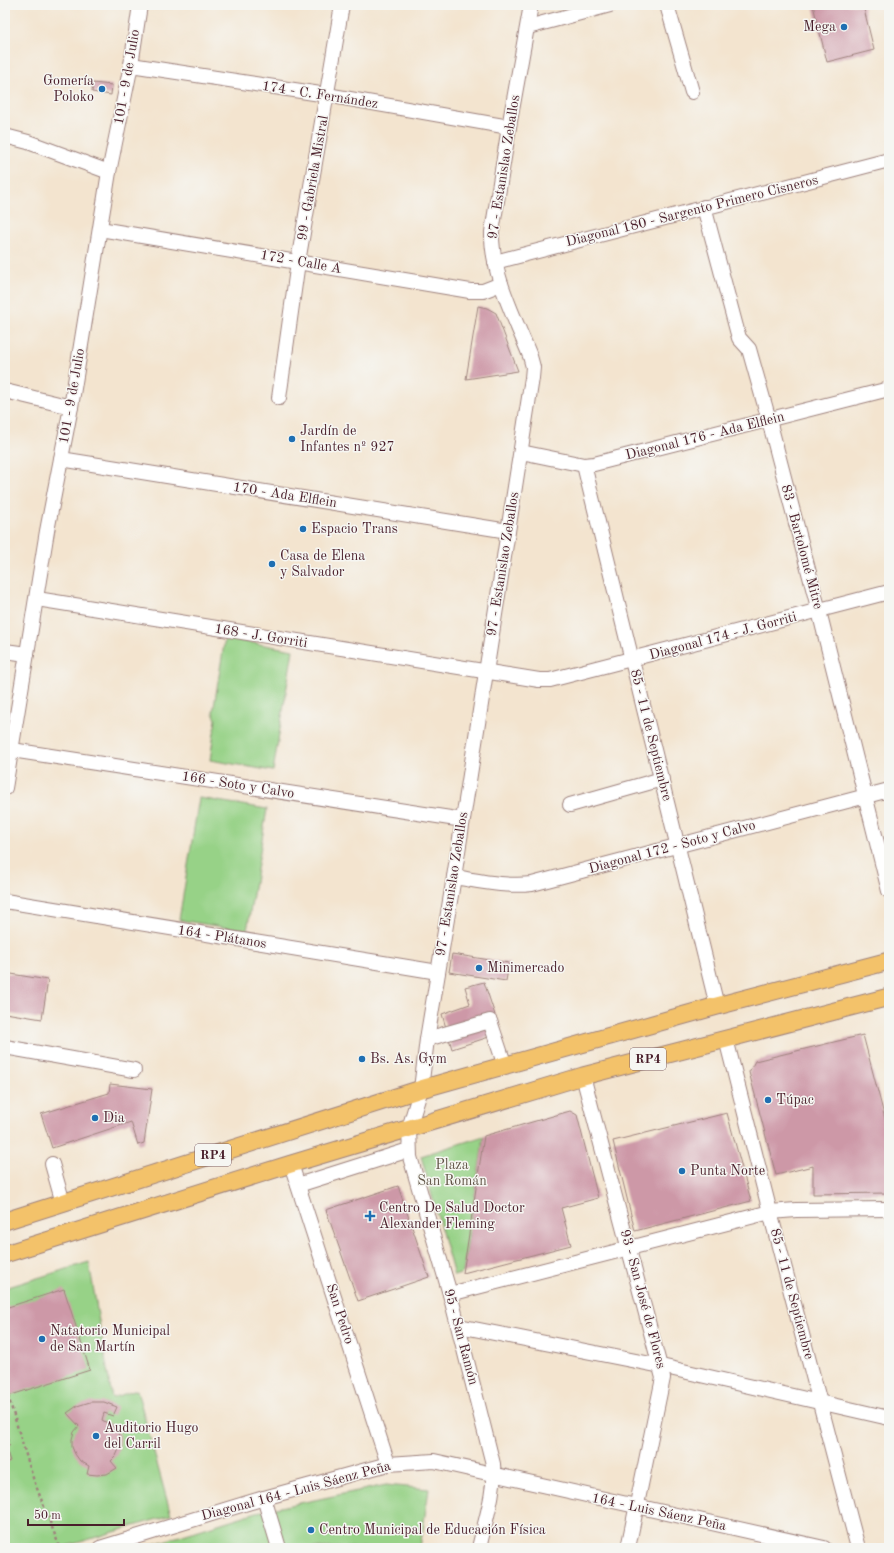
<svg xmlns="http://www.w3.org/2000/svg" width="894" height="1553" viewBox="0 0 894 1553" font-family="'Old Standard TT',serif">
<rect width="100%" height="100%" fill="#f6f6f2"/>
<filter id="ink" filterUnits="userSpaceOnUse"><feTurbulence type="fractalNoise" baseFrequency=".025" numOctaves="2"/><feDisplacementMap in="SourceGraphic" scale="8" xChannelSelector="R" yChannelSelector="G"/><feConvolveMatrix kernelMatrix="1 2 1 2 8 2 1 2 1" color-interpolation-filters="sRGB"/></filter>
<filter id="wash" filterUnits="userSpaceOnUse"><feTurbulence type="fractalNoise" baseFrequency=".012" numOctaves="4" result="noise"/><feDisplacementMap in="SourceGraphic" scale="16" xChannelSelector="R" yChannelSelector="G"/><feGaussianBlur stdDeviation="0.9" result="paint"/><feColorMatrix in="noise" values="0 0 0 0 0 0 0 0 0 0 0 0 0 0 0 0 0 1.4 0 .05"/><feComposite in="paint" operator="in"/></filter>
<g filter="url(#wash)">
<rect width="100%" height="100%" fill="#f3e4cf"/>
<g fill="#97d287" stroke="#707859">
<polygon points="225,638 293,650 273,771 210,760 216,719 213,713"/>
<polygon points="199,798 267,809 247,931 179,920"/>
<polygon points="484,1136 463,1273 454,1276 421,1156"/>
<polygon points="89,1262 112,1398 137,1390 171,1515 60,1548 5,1548 5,1288"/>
<polygon points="386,1485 429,1489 420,1548 141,1548 257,1512"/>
</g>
<g id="blocks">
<g fill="#cd98a7">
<polygon points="813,5 863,5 874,50 827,62"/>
<polygon points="93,83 112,85 111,95 92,92"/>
<polygon points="478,306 487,308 496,313 518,371 466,379"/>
<polygon points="452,954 509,963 506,981 449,972"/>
<polygon points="5,973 48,980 42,1019 5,1013"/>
<polygon points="484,982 495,1015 486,1018 492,1036 452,1049 442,1014 470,1004 465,987"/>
<polygon points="863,1035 889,1134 889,1193 813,1194 813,1166 776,1175 749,1072 755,1061"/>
<polygon points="110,1084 152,1089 144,1143 138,1145 131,1122 52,1148 41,1114 109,1093"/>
<polygon points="570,1111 577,1115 598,1198 561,1208 571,1245 463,1273 484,1136"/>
<polygon points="727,1113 751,1201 635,1231 613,1141"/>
<polygon points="398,1186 429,1277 358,1301 326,1210"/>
<polygon points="64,1289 90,1370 5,1397 5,1308"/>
<polygon points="90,1402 104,1402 117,1407 113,1416 104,1413 102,1420 113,1426 118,1433 120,1440 119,1449 116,1456 111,1461 117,1468 107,1474 97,1475 87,1474 89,1466 80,1461 75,1454 72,1447 72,1439 74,1432 79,1426 67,1413 77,1406"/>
<polygon points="5,1446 10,1461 5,1463"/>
</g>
</g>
</g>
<g filter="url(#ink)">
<use href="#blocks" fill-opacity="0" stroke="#9e827d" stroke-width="1"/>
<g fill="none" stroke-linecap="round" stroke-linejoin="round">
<g stroke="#9e827d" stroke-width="16">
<g id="minor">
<polyline points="667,5 692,92"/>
<polyline points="528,27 610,5"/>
<polyline points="131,65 327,95 509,127"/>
<polyline points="5,136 28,142 109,172"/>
<polyline points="704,207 739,338 749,349 769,420 819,611 889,891"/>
<polyline points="100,229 470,291 483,291 501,284"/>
<polyline points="495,262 889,160"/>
<polyline points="5,391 71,407"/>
<polyline points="279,398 298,262 342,5"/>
<polyline points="521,452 584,465 594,464 889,389"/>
<polyline points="61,459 508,531"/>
<polyline points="584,465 717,1006"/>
<polyline points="37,599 539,680 550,680 889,592"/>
<polyline points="5,651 27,654"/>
<polyline points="12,750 463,820"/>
<polyline points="5,788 47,531 71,407 109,172 131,65 140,5"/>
<polyline points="570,805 662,779"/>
<path d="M454,877C480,881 506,887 532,884L889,790"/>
<polyline points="5,901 438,972"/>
<polyline points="427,1039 490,1021 505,1066"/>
<polyline points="726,1039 770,1212 858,1548"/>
<polyline points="5,1047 134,1070"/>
<polyline points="583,1076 663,1378 628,1548"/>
<polyline points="52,1164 63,1203"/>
<polyline points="291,1164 388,1464"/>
<polyline points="298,1185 409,1150"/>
<polyline points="450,1294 770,1212 796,1210 889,1209"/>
<polyline points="459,1326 661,1366 889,1418"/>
<polyline points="264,1498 279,1548"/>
<polyline points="100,1548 264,1498 388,1464 434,1461 824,1548"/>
<path d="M479,1548C485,1521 496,1491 493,1464L450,1294L410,1157L409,1128L421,1089L427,1039L454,877L532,378L533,367L530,356C515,318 491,273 492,232L509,127L531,5"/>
</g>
</g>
<g stroke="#9e827d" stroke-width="19">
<g id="major">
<polyline points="5,1221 421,1089 717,1006 889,961"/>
<polyline points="5,1254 291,1164 583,1076 889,997"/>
</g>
</g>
<g stroke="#9e827d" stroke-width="2.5" stroke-dasharray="3 3" stroke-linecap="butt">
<polyline points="8,1396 33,1478 60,1548"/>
<polyline points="5,1433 9,1445 6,1446"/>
</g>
<use href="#minor" stroke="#fff" stroke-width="14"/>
<use href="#major" stroke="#f3c26a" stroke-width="17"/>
</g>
</g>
<g fill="#1f6fb2" stroke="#f6f6f2" stroke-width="1.5">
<circle cx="844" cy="27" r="4"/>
<circle cx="102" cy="89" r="4"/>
<circle cx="292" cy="439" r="4"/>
<circle cx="303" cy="529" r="4"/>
<circle cx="272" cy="564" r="4"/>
<circle cx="479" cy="968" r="4"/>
<circle cx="362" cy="1059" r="4"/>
<circle cx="768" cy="1100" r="4"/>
<circle cx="95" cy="1118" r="4"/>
<circle cx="682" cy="1171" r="4"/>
<path d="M368 1210h4v4h4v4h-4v4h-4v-4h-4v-4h4z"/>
<circle cx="42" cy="1339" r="4"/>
<circle cx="96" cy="1436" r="4"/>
<circle cx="311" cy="1530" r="4"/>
</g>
<g text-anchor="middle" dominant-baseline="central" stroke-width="3" stroke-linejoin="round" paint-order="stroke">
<g fill="#f6f6f2" stroke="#7e6067" stroke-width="1">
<rect x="630" y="1048" width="36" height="22" rx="3"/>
<rect x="195" y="1144" width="36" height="22" rx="3"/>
</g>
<g font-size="13" font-weight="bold" fill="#4a1f2b">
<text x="648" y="1059">RP4</text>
<text x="213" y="1155">RP4</text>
</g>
<g font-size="14" fill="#4a1f2b" stroke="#f6f6f2" text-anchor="start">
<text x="836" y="27" text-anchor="end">Mega</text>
<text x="94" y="81" text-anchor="end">Gomería<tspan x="94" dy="16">Poloko</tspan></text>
<text x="300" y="431">Jardín de<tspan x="300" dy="16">Infantes nº 927</tspan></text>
<text x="311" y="529">Espacio Trans</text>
<text x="280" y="556">Casa de Elena<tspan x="280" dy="16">y Salvador</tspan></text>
<text x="487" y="968">Minimercado</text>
<text x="370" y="1059">Bs. As. Gym</text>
<text x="776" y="1100">Túpac</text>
<text x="103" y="1118">Dia</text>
<text x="690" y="1171">Punta Norte</text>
<text x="379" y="1208">Centro De Salud Doctor<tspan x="379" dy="16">Alexander Fleming</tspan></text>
<text x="50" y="1331">Natatorio Municipal<tspan x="50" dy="16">de San Martín</tspan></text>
<text x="104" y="1428">Auditorio Hugo<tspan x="104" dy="16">del Carril</tspan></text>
<text x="319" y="1530">Centro Municipal de Educación Física</text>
</g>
<g font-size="14" fill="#4a1f2b" stroke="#f6f6f2">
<text transform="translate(127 77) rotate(-80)">101 - 9 de Julio</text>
<text transform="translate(320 95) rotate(9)">174 - C. Fernández</text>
<text transform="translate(504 167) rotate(-81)">97 - Estanislao Zeballos</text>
<text transform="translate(313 178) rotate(-80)">99 - Gabriela Mistral</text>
<text transform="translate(692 211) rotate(-14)">Diagonal 180 - Sargento Primero Cisneros</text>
<text transform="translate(301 262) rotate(10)">172 - Calle A</text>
<text transform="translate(72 396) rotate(-80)">101 - 9 de Julio</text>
<text transform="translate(705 436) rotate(-14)">Diagonal 176 - Ada Elflein</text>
<text transform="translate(285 495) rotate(9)">170 - Ada Elflein</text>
<text transform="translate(802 547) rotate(75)">83 - Bartolomé Mitre</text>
<text transform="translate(503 564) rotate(-81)">97 - Estanislao Zeballos</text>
<text transform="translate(261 636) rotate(9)">168 - J. Gorriti</text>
<text transform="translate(723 636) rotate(-15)">Diagonal 174 - J. Gorriti</text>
<text transform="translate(651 735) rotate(76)">85 - 11 de Septiembre</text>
<text transform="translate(238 785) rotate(9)">166 - Soto y Calvo</text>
<text transform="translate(672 847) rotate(-15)">Diagonal 172 - Soto y Calvo</text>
<text transform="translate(452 884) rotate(-81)">97 - Estanislao Zeballos</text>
<text transform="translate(222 937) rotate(9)">164 - Plátanos</text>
<text transform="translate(792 1294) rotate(75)">85 - 11 de Septiembre</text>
<text transform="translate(643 1299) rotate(75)">93 - San José de Flores</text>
<text transform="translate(340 1314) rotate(72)">San Pedro</text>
<text transform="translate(461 1337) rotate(75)">95 - San Ramón</text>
<text transform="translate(296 1491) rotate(-15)">Diagonal 164 - Luis Sáenz Peña</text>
<text transform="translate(659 1512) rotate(12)">164 - Luis Sáenz Peña</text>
</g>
<g font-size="14" fill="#615547" stroke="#f6f6f2">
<text x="452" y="1165">Plaza<tspan x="452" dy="16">San Román</tspan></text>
</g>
</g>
<rect width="894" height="1553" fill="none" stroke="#f6f6f2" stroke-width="20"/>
<path d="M28 1519v6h96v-6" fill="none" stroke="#4a1f2b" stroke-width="2"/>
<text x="34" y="1519" font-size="12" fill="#4a1f2b" stroke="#f6f6f2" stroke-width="3" paint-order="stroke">50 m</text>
</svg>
